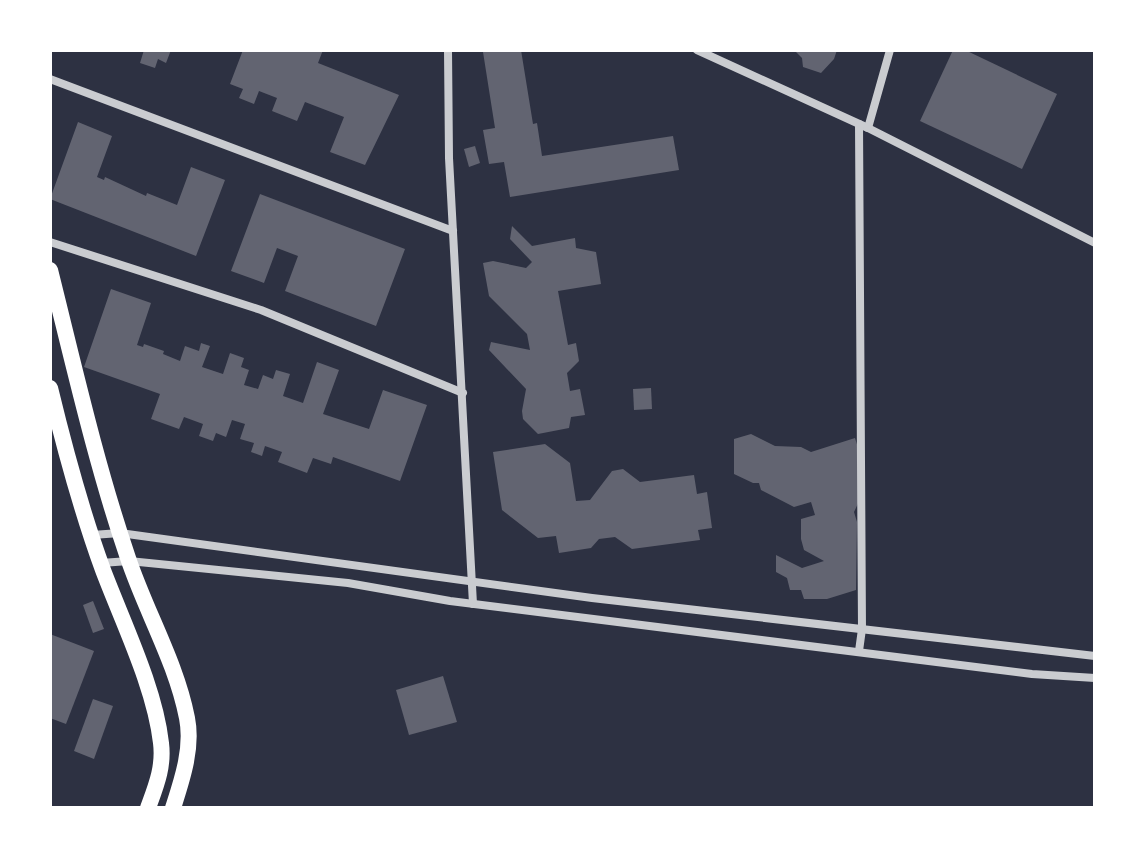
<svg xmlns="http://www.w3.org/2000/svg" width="1145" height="858" viewBox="0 0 1145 858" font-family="'Golos Text',sans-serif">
<rect width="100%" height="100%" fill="#2d3142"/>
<g fill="#626471">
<polygon points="144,50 171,50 166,63 158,59 155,68 140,63"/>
<polygon points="243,50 323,50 318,63 399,95 365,165 330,152 344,117 305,102 297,121 272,111 277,98 259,91 254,104 239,98 243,89 230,84"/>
<polygon points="499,50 521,50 533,124 537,123 542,156 673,136 679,170 510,197 504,162 489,164 483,130 495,128 483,52"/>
<polygon points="794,50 837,50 834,59 821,73 803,67 802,58"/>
<polygon points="953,50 965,50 1057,94 1022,169 920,121"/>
<polygon points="78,122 112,136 97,177 104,180 105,177 146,196 147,193 177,205 191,167 225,180 196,256 50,199"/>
<polygon points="475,146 480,163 469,167 464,149"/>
<polygon points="260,194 405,249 376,326 285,291 298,256 277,248 264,283 231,271"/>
<polygon points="512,226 532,246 575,238 576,248 596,252 601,284 558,291 568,345 576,343 579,361 567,373 570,391 580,389 585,415 571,417 569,428 538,434 523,419 522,411 526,389 489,350 491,342 530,350 527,334 489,296 483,263 493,261 526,268 532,262 510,239"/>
<polygon points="111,289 151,303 137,345 143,347 144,344 164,351 163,354 180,361 185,346 199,351 201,343 210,346 202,367 223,374 230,353 244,358 241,367 249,370 244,385 258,389 263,375 273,379 276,370 290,374 283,396 303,403 317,362 339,370 323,414 369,429 383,390 427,405 400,481 333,457 331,464 313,458 307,473 278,462 282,452 265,446 262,456 251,452 254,443 240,439 245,424 232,420 226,437 216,433 213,441 199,436 203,424 184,417 179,429 151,419 160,394 84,367"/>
<polygon points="651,388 652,409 634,410 633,389"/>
<polygon points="751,434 775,446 801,447 811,452 855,438 862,461 864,491 854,512 857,522 856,590 827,599 804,599 801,590 790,590 787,578 776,572 776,555 802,568 824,561 804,550 801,539 801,519 815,515 811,502 794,507 761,490 759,483 753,483 734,474 734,439"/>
<polygon points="545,444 570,463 576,501 590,500 612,471 623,469 640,482 694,475 697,494 707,492 712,528 698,530 700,540 632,549 615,537 599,539 591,548 559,553 556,536 538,538 502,510 493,452"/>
<polygon points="93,601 104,629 93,633 83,605"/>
<polygon points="50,634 94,651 66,724 50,718"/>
<polygon points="443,676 457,722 409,735 396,690"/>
<polygon points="93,699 113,706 94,759 74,751"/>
</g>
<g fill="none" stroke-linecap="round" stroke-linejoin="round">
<g stroke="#caccd0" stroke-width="8">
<polyline points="448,50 449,158 473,604"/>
<polyline points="697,50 868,128 1095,243"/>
<polyline points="50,79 453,231"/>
<polyline points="859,124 862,629 859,651"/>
<polyline points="868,128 890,50"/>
<polyline points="50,242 261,310 463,393"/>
<polyline points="92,535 120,533 592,598 1095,656"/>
<polyline points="101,563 129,561 348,583 450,601 1032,674 1095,678"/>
</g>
<g stroke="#fff" stroke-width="16">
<path d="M50,270C74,366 96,464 128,558C146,612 176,662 187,718C193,748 182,780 173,808"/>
<path d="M50,388C65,450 81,510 103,570C123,623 155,688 161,743C164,767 156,786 148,808"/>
</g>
</g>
<rect width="1145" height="858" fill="none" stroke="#ffffff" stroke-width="104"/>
</svg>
